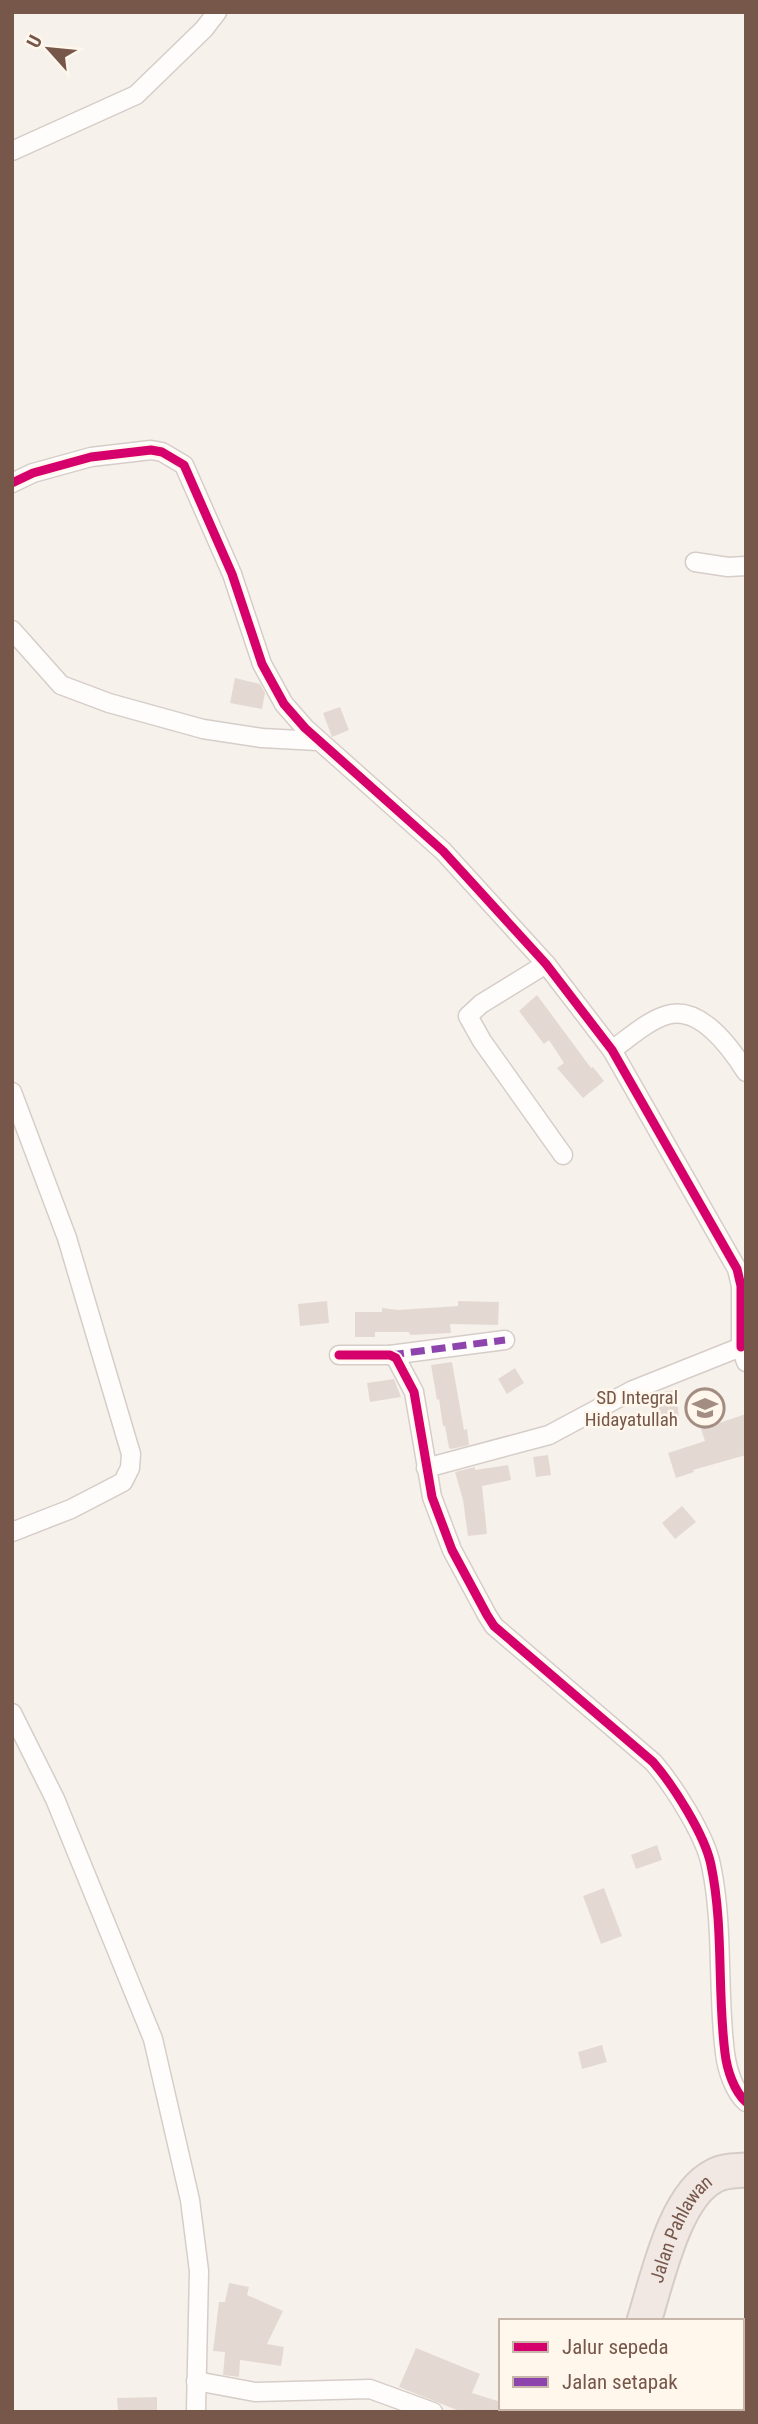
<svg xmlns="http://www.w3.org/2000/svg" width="758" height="2424" viewBox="0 0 758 2424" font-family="'Roboto Condensed',sans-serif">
<rect width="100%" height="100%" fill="#f7f1eb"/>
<g fill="#e4d9d2">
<polygon points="235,678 260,684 265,693 262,709 230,703"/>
<polygon points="340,707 349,730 332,737 323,713"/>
<polygon points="537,995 591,1068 593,1067 604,1081 583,1098 557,1068 564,1063 549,1040 544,1044 519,1011"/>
<polygon points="327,1301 329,1323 300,1326 298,1304"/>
<polygon points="458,1301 499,1302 498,1325 450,1324 451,1333 410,1335 409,1332 375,1332 375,1337 355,1337 355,1312 382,1312 382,1308 398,1310 458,1306"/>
<polygon points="452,1362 464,1430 467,1429 469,1445 451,1449 449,1448 445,1426 443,1426 439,1399 437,1400 431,1365"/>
<polygon points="515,1368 524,1383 507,1394 498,1379"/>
<polygon points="394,1379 401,1397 370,1402 367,1383"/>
<polygon points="676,1390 679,1418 660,1421 657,1393"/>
<polygon points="746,1414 746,1455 693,1470 694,1472 676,1478 668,1453 705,1441 701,1429"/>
<polygon points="548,1455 551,1475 536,1477 533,1457"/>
<polygon points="508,1465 511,1480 482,1486 487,1534 468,1536 463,1500 455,1472 475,1467 475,1470"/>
<polygon points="682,1506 696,1522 675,1539 662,1523"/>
<polygon points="657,1845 662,1860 636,1869 631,1855"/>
<polygon points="604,1888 622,1936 601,1944 583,1896"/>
<polygon points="602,2045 607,2062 582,2069 578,2052"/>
<polygon points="229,2283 249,2287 247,2295 283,2311 267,2344 284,2347 281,2366 240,2360 239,2377 223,2375 225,2352 213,2351 219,2302 225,2302"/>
<polygon points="416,2348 480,2374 472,2393 501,2402 501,2408 522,2408 521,2412 462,2412 399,2387"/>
<polygon points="157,2397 157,2412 118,2412 117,2398"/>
</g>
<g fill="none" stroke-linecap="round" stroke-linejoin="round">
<g stroke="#d6cdc8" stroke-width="21">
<g id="street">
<polyline points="12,151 136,95 204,29 217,12"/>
<polyline points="12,483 33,473 91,457 151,450 162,452 184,465 232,574 262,664 284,704 305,728 443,851 546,964 612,1050 737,1269 741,1286 741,1347"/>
<polyline points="695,562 728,567 746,566"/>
<polyline points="12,630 61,685 109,703 203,729 262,738 318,741"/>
<polyline points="546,964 481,1004 468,1016 482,1041 563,1155"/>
<path d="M612,1050C629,1038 647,1021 667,1015C700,1005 731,1048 746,1072"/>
<polyline points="12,1092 67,1238 131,1454 130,1468 123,1482 71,1509 12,1532"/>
<path d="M339,1355H390L396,1358L414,1392L432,1497L452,1550L487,1615L494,1626L653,1762C673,1785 705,1835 711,1865C724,1927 717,1991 725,2053C727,2070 734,2091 746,2102"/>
<polyline points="390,1355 505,1340"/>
<polyline points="426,1468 549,1435 633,1390 741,1347 746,1362"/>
<polyline points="12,1713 55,1799 153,2039 190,2200 199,2271 196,2412"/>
<polyline points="196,2381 255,2392 370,2389 433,2412"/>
</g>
</g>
<g stroke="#d6ccc6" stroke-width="37">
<g id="highway">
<path id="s1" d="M644,2321C657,2281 674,2196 714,2176C724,2170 735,2171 746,2170"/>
<polyline points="611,2412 612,2408"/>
</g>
</g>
<use href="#street" stroke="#fefdfc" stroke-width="18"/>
<use href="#highway" stroke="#f1e8e4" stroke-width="33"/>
<polyline stroke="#8e44ad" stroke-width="7" stroke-dasharray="14 7" stroke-linecap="butt" points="390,1355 505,1340"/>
<g stroke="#fff6ec" stroke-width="13">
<g id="cycleway">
<polyline points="12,483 33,473 91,457 151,450 162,452 184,465 232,574 262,664 284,704 305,728 443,851 546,964 612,1050 737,1269 741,1286 741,1347"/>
<path d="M339,1355H390L396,1358L414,1392L432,1497L452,1550L487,1615L494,1626L653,1762C673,1785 705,1835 711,1865C724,1927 717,1991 725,2053C727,2070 734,2091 746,2102"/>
</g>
</g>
<use href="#cycleway" stroke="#d6006c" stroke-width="9"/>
</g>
<defs>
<g id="school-ring" transform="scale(2.0125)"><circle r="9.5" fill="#fff6ec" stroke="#a38d82" stroke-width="1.5"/><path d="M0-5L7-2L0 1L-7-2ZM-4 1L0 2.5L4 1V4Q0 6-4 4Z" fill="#a38d82"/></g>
</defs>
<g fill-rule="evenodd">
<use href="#school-ring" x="705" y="1408"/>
</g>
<g text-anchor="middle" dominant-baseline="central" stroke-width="5" stroke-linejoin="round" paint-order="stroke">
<g font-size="19" fill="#76574a" stroke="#fff6ec" text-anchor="end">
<text x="678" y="1397">SD Integral<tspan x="678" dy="22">Hidayatullah</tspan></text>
</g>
<g font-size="19" fill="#76574a" stroke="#fff6ec">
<text stroke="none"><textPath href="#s1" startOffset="100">Jalan Pahlawan</textPath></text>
</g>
</g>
<rect width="758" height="2424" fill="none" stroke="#76574a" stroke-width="28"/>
<rect x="499" y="2319" width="245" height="91" fill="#fff6ec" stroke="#c8b6ab" stroke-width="2"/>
<rect x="513" y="2342" width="35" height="10" fill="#d6006c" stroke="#c8b6ab" stroke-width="2"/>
<text x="562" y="2354" font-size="21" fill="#76574a">Jalur sepeda</text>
<rect x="513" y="2377" width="35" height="10" fill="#8e44ad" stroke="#c8b6ab" stroke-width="2"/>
<text x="562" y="2389" font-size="21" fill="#76574a">Jalan setapak</text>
<g transform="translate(49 49) rotate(297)" stroke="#fff6ec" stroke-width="5" paint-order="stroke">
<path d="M0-5L12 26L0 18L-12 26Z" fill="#76574a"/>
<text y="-10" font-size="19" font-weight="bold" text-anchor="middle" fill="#76574a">U</text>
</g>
</svg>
